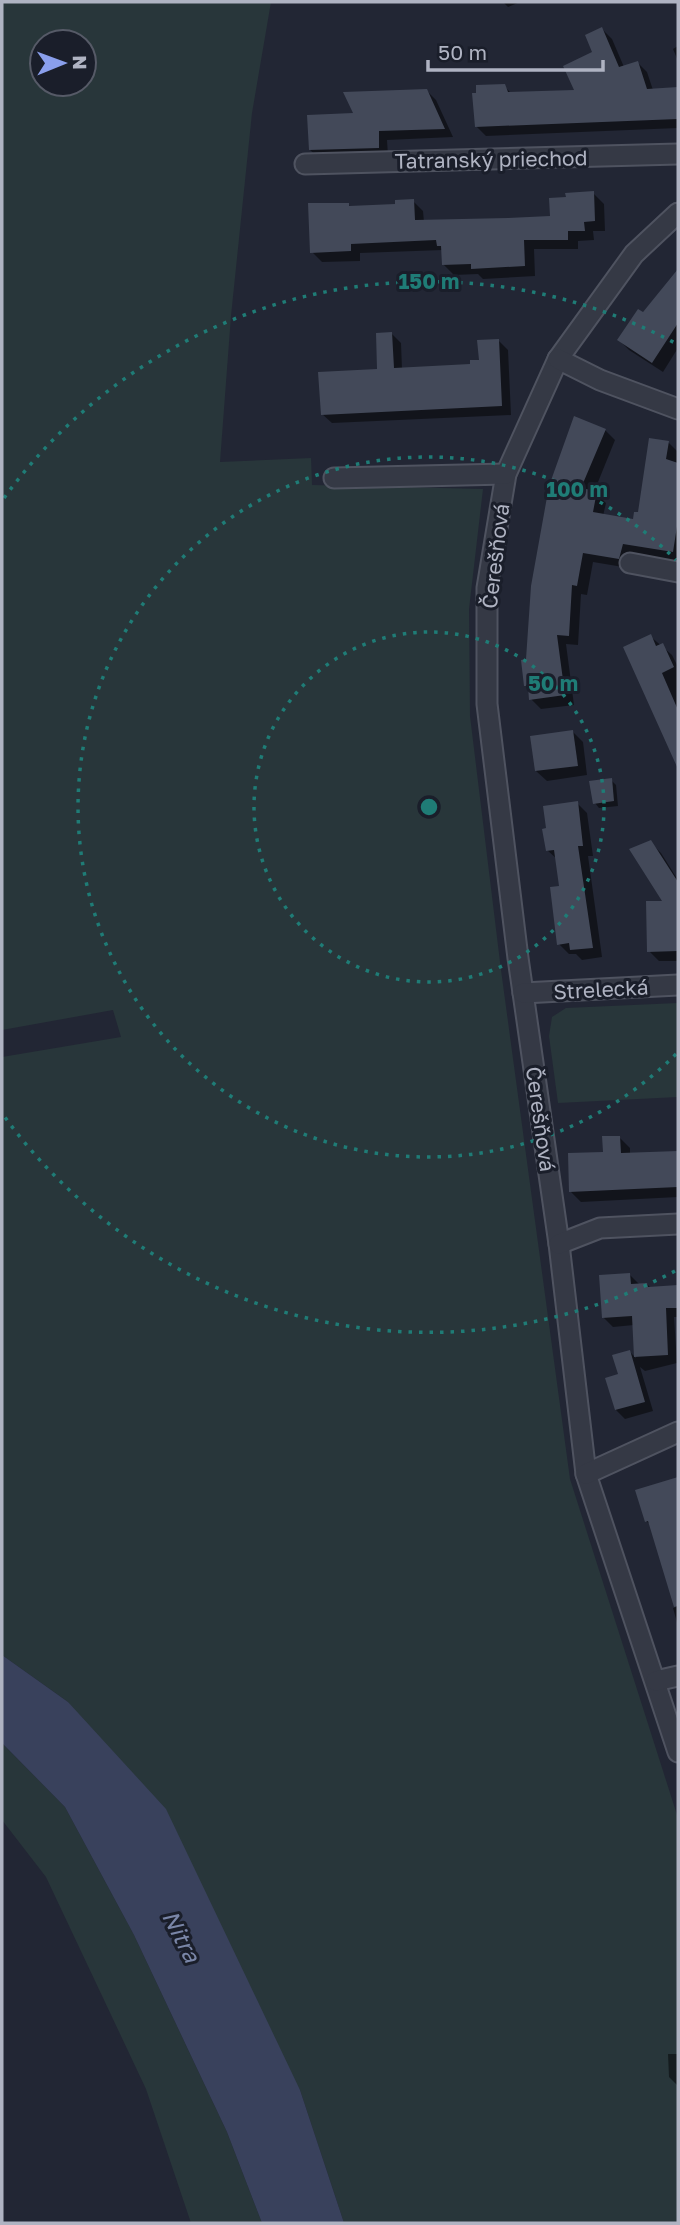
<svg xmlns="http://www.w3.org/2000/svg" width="680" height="2225" viewBox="0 0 680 2225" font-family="'Golos Text',sans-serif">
<rect width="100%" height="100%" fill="#222634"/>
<g fill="#28363a" fill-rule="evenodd">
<path d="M2,2H271L252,113L231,316L220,462L311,458L312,485L483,489L469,609L470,716L501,970L570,1479L678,1818V2223H344L300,2090L68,1702L2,1655V1057L121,1037L113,1010L2,1030ZM42,42H84V84H42Z"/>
<polygon points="678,1003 678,1097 558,1103 549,1036 552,1017 566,1008"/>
<polygon points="2,1743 65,1807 134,1935 227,2132 262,2223 191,2223 146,2089 46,1877 2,1820"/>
</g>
<polygon fill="#39415c" points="2,1655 68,1702 166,1809 300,2090 344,2223 262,2223 227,2132 134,1935 65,1807 2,1743"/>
<g fill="#0007">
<polygon points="503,2 520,2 508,7"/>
<polygon points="602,29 612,39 624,67 638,63 647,72 653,90 678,89 678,128 486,136 476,126 504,86 512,94 576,92 595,53"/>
<polygon points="678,46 678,61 673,49"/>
<polygon points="427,91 436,100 453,137 387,140 388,156 320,159 310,150 355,115"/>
<polygon points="593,193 604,204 605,231 593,231 594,240 578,241 578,249 534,249 535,276 483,279 478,274 454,275 443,264 443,250 360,253 360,261 322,262 312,252 348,204 351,208 397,206 413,201 423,211 424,222 552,217"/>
<polygon points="678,272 678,348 663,372 629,350 619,340"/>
<polygon points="392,334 401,343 402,369 472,366 480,361 499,341 508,350 511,415 332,423 322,414 379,370"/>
<polygon points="605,430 615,440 594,492 606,503 603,516 634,521 639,514 668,442 678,452 678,561 633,554 629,568 593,562 587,595 581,594 578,645 566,644 574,705 541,709 531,699 530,689 526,685 532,587"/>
<polygon points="650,636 672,655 678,667 678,764 625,648"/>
<polygon points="573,732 583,742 587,775 547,781 536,771"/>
<polygon points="611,780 616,785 618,806 599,808 595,803"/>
<polygon points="577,803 587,813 593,856 588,856 602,957 582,960 576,954 569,954 559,944 561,887 558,860 547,850"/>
<polygon points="650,842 661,853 678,880 678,961 659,961 649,951 665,902"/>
<polygon points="619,1137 630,1148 630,1155 678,1152 678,1197 581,1202 571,1192"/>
<polygon points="629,1274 640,1285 647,1284 651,1288 678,1287 678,1317 674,1317 677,1363 645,1371 640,1367 653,1411 625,1419 616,1410 620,1376 630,1352 636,1358 634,1325 613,1327 603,1317"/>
<polygon points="678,1479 678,1626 673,1608 676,1607 651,1525 646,1521 638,1491"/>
<polygon points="668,2054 678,2054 678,2086 669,2077"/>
</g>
<g fill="#434959">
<polygon points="602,27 619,67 638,61 647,89 678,87 678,119 475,127 472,93 476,93 476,85 505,84 508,92 574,90 563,66 592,52 585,35"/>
<polygon points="427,89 445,129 379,131 379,148 309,150 307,115 353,113 343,92"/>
<polygon points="594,191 595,221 584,222 585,231 568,231 568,240 524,240 525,266 471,269 471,264 442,265 441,246 437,246 436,240 351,244 351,251 310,253 308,203 349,203 349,206 395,204 395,200 414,199 415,220 508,218 550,216 549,198 566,197 565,193"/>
<polygon points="678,269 678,323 652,363 617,340 638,309 643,312"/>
<polygon points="392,332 394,368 470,364 470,360 479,360 477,340 499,339 502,406 321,415 318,372 377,369 376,333"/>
<polygon points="574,416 606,429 581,488 597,491 593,512 633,519 634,512 638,512 649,438 669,441 666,459 678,463 678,520 673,552 623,544 619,559 583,553 577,586 572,585 569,636 557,635 565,695 529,700 528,686 524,686 521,660 526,659 531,586 549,486"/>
<polygon points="651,634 656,646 663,643 674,667 662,673 678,710 678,769 623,647"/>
<polygon points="573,730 578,766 535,771 530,736"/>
<polygon points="612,778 614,801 593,804 589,781"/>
<polygon points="578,801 583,846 578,846 593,948 570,950 569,943 557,945 550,887 559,886 554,850 546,851 542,829 546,828 543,806"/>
<polygon points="651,840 678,882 678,951 647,952 646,901 662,901 629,849"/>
<polygon points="602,1136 620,1136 621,1153 678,1151 678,1187 569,1192 568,1153 603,1152"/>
<polygon points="630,1273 631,1284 647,1283 648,1287 678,1285 678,1308 666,1308 668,1355 634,1357 632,1316 602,1318 599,1275"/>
<polygon points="630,1350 645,1402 615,1410 605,1378 618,1374 612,1355"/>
<polygon points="678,1477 678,1606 674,1607 648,1521 645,1522 635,1490"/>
</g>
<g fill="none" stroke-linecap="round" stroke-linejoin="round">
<g stroke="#4f5360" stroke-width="23">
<g id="minor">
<polyline points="305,164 678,154"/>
<polyline points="678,213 634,254 558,359 506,474 487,588 487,704 518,958 559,1244 586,1474 678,1752"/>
<polyline points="558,359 600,380 678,409"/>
<polyline points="334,478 506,474"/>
<polyline points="630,563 678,572"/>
<polyline points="523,993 678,985"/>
<polyline points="559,1244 600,1228 678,1224"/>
<polyline points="586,1474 678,1432"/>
<polyline points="656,1681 678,1676"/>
</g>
</g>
<use href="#minor" stroke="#353945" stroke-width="19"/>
</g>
<g fill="none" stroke="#1f7c76" stroke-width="3.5" stroke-dasharray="3.5 7">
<circle cx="429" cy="807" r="175"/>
<path d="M676 1054A350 350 0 1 1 676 560"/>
<path d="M675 1271A525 525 0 0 1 4 1116M4 498A525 525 0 0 1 675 343"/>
</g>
<g text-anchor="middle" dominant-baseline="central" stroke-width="6" stroke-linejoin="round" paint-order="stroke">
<g font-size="21" fill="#afb3c2" stroke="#1a1e2a">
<text transform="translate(491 159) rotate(-1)">Tatranský priechod</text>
<text transform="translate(495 556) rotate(-83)">Čerešňová</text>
<text transform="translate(601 989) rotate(-3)">Strelecká</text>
<text transform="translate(541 1119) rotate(82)">Čerešňová</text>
</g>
<g font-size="23" font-style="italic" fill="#7a86a8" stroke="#1a1e2a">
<text transform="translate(182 1936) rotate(63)">Nitra</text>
</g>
</g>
<circle cx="429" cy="807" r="10" fill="#1f7c76" stroke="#1a1e2a" stroke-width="3.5"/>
<g font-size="21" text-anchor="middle" font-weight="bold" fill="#1f7c76" stroke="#1a1e2a" stroke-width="6" stroke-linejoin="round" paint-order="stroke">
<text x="429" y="289">150 m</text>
<text x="577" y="497">100 m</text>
<text x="553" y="691">50 m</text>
</g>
<rect width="680" height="2225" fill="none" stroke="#afb3c2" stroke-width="7"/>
<g transform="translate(63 63) rotate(89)"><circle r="33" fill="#1a1e2a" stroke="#565a67" stroke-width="2"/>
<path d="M0-5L12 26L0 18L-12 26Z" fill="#8a9fec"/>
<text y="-10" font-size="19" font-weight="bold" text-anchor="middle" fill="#afb3c2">N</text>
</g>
<path d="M428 60v10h175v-10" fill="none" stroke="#afb3c2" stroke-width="3.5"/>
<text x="438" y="60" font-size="21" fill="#afb3c2" stroke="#1a1e2a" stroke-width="5" paint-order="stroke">50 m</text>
</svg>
